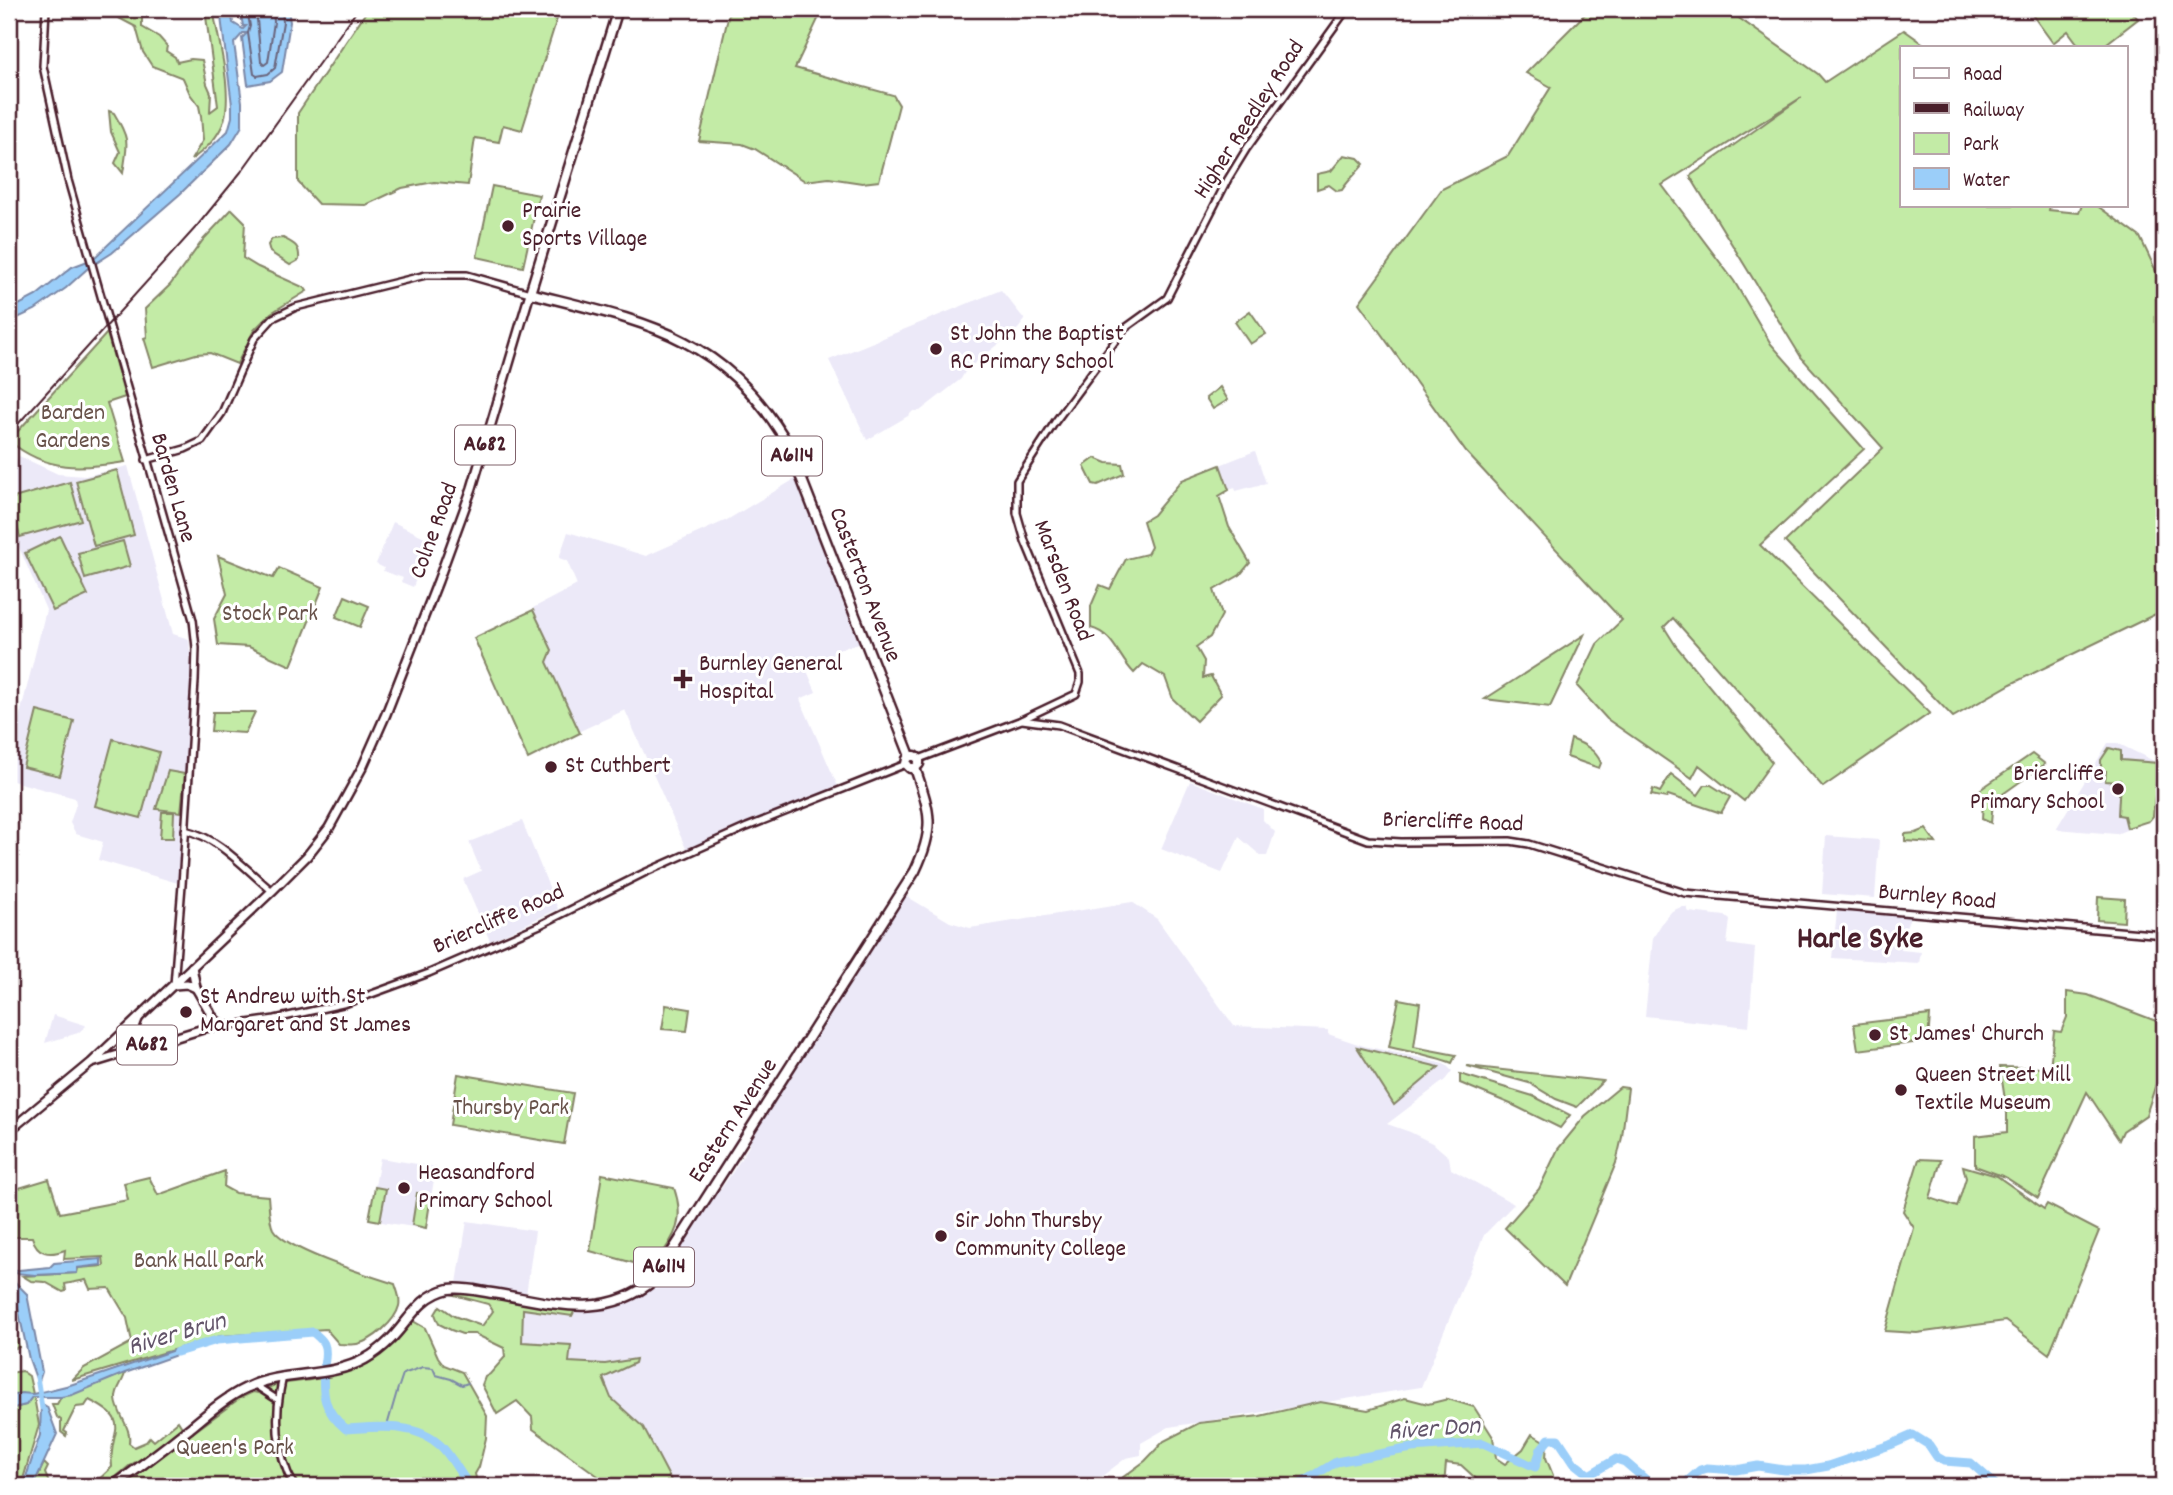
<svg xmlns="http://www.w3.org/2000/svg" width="2173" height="1495" viewBox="0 0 2173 1495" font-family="Dekko,sans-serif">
<rect width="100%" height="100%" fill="#fff"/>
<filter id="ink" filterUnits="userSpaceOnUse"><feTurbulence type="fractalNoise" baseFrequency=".0143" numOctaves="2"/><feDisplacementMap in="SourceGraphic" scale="14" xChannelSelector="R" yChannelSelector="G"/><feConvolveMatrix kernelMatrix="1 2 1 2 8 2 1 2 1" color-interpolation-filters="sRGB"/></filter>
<g filter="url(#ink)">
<g fill="#ece9f8">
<polygon points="1001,290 1025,320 1018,329 966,370 961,379 920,411 913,411 908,416 867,440 829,360"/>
<polygon points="1255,451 1266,483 1236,491 1235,488 1229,490 1220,465"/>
<polygon points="19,456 58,474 85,476 128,466 173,634 189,639 191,666 185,774 168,772 156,809 181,812 178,883 98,860 103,842 76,834 70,823 76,804 75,798 9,780 9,767 19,729 17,727 46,610 9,524 9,472"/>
<polygon points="795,479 859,643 837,650 832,655 805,666 816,692 800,699 839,789 688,853 625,710 580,731 547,662 552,650 533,608 577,585 567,561 559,558 568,532 646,556 727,520"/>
<polygon points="393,522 431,540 413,587 401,582 403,578 383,571 384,568 376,564"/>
<polygon points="2108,743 2117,743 2158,763 2153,816 2149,821 2116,834 2056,829"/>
<polygon points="1190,781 1263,809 1263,820 1275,832 1267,856 1261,856 1239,837 1222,873 1161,849"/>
<polygon points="522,821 558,909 490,941 463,879 481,871 469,842"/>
<polygon points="1826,836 1879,840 1875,898 1822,894"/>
<polygon points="906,896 950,922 970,928 1132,902 1157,919 1234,1026 1328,1030 1328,1034 1364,1046 1444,1063 1452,1071 1445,1080 1387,1124 1410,1132 1434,1144 1449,1157 1451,1169 1514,1204 1484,1235 1421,1387 1169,1427 1141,1443 1141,1455 1126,1458 1089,1486 674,1486 643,1427 611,1398 603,1378 635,1363 578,1364 569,1362 571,1345 522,1342 523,1309 572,1316 574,1310 602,1310 619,1306 635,1298 656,1281 672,1261 717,1190 720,1190 730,1176 749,1146 752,1136"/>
<polygon points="1681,907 1686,907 1689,912 1725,916 1730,920 1727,944 1755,948 1749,1027 1645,1016 1653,938 1664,920 1672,911"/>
<polygon points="1837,911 1910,917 1903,934 1901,950 1921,952 1919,963 1832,958"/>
<polygon points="53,1015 85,1025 86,1026 78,1033 45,1043"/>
<polygon points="380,1158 436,1167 426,1229 369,1220"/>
<polygon points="467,1221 535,1231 526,1295 457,1283"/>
</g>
<g fill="#c3eba6" stroke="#868568" stroke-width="2">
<path d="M109,9H137L142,13V27L159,37L167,46L166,51L175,57L177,62L191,59L202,60L207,84L211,93L210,112L218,106L205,9H213C218,40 236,100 221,128C214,142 203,151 191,160L203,140L201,116L199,106L190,94L183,78L152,66L143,52L136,27L113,15Z"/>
<polygon points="368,9 560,9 522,130 503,125 499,142 475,138 468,185 434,182 402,188 366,205 318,204 298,182 298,113"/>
<polygon points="730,9 796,9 820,15 795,68 893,95 899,105 879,181 862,183 829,178 805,181 755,149 742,144 699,141"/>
<polygon points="1590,9 1726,9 1818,74 1825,82 1904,30 1928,47 1902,47 1902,205 2050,205 2049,210 2079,213 2082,205 2096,205 2140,237 2164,288 2164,610 2011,684 1953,717 1785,542 1883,448 1801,357 1690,176 1802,97 1662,185 1734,281 1771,344 1864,449 1760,545 1930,713 1823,787 1673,618 1664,627 1676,646 1772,762 1744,801 1699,765 1692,778 1607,719 1577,686 1597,644 1622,620 1466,452 1359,303 1442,189 1508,156 1551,87 1526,73"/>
<polygon points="2028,9 2130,9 2138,19 2102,47 2080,47 2068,31 2053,43"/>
<path d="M109,111L114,113C130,140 128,142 123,173L115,163L120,152L111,132Z"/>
<path d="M1344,155L1358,158L1364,164C1356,174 1349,179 1342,190L1337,191L1329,185L1317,189V174L1331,171Z"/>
<polygon points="492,186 539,195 523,267 477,257"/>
<polygon points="232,209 245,222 243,258 258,267 305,288 307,291 271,313 254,330 237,364 210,353 196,354 153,367 144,338 147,337 145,309 170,285 203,240"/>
<path d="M283,238C295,244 300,246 299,260L290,265L270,252L268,245L272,239Z"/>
<polygon points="1250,311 1266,334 1250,344 1235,322"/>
<path d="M107,333L125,397L107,403L125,462C81,469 47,472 9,441Z"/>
<polygon points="1220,387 1228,400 1213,409 1206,398"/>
<polygon points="1095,458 1107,463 1122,464 1124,474 1098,485 1093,484 1084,466"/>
<path d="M1220,465L1229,490L1219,496L1229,527L1250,563L1240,575L1214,590L1222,615L1210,637L1196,647L1204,661L1203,678L1211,676L1221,695L1196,721L1173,699L1165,677L1143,664L1134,673C1118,657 1114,634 1091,628V606L1100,585L1110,589L1126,559L1147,554L1151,547L1143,521L1153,515L1182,480Z"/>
<polygon points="117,470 134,535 94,546 76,481"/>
<polygon points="70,482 81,520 20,537 10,499"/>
<polygon points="60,536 88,595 53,611 25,553"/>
<polygon points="123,541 130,566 85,579 78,553"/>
<polygon points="218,556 273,578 279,568 323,587 291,666 249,647 218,645 214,619 227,594"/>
<polygon points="345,596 369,606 360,627 336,617"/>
<polygon points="533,610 552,650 547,662 580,733 528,759 474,638"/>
<polygon points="1584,635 1550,707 1485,699"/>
<polygon points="37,711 74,721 60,776 23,767"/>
<polygon points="213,712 255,712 245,733 211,731"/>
<polygon points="113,739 159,752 141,818 95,806"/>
<path d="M1571,739C1584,744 1596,750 1601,763L1599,768L1567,757Z"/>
<polygon points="2109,748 2121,751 2121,760 2158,763 2153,816 2149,821 2127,828 2124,816 2118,815 2120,779 2119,782 2105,781 2106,771 2101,771 2101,760"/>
<polygon points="2032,754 2045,764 1993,801 1991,823 1982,819 1983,800 1978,791"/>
<polygon points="168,771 185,774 181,812 156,809"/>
<polygon points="1671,774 1698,795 1705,785 1711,785 1730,797 1721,813 1668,795 1666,798 1651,795 1653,789 1660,792"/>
<polygon points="162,812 174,812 173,838 160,838"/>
<polygon points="1926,829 1936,843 1905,841 1905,834 1916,833"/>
<polygon points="2098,897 2125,899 2124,922 2097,920"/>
<polygon points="2067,992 2088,995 2164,1024 2164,1059 2146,1115 2123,1131 2119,1140 2087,1092 2038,1198 2005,1177 1975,1166 1975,1136 2007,1132 2007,1113 2000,1067 2050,1068 2054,1031 2061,1032 2067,1017"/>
<path d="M1399,999L1420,1003L1414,1047L1456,1055L1452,1063C1432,1055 1410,1052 1389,1047Z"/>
<polygon points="666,1005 690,1009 687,1031 662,1029"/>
<polygon points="1930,1015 1928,1041 1858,1050 1854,1024"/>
<polygon points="1357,1047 1439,1067 1394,1105"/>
<polygon points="1467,1066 1603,1081 1577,1107 1556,1099 1529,1083"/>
<polygon points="458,1074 573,1093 564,1144 450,1125"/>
<polygon points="1460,1074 1533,1096 1570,1115 1560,1128 1513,1105 1460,1083"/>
<polygon points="1620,1087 1628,1088 1622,1137 1616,1163 1565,1286 1505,1228 1539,1189 1558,1149 1585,1116"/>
<polygon points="1919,1159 1941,1160 1930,1198 1957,1207 1966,1178 1963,1166 1997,1176 2044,1209 2047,1204 2099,1231 2049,1354 2005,1321 1917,1333 1885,1331 1914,1228 1903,1211"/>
<path d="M225,1171L224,1187L235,1193L268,1196C269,1206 269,1221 273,1229C285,1250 370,1276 395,1284C397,1291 401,1298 399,1306C395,1322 372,1341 357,1344C352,1345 345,1344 339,1344L326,1329L220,1336L72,1380L84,1368L132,1342L127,1318L109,1288L90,1289L86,1280L65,1284L66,1291L63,1292L45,1282L31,1281L23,1276L77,1273L78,1268L104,1266L103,1257L64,1259L65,1250C49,1256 37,1254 32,1237H9V1191L49,1179L60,1213L128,1200L124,1183L149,1177L158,1195Z"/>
<path d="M602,1174L674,1188C687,1225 672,1239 652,1268L590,1251Z"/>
<polygon points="375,1187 386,1189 380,1221 369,1219"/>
<polygon points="417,1193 431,1196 426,1228 412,1225"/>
<polygon points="460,1292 575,1310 572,1316 523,1309 522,1342 571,1345 569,1362 605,1364 636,1359 635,1363 603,1378 611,1398 643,1427 674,1486 603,1486 605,1481 533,1429 532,1417 517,1401 497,1414 482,1385 485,1377 490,1374 505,1357 504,1348 475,1334 462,1334 451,1330 439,1324 435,1314 440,1306 454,1316 482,1326 493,1311 488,1304 454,1295"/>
<polygon points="9,1304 19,1347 9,1350"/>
<path d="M413,1321L425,1328L438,1357L444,1365L462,1372L487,1416L486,1438L479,1467L475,1474L478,1486H121L240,1398L253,1392L258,1393C277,1381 295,1383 316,1379C360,1371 384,1353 413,1321Z"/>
<polygon points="22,1371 29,1376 33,1394 9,1397 9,1373"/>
<path d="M125,1373C124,1381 115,1389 116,1399C117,1414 132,1428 129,1443L134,1447L146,1442L150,1437L154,1441L178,1421L183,1429L163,1445L129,1466L105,1486H92L112,1467C107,1431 136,1423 89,1400L85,1406L76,1407L64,1431L67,1433L66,1436L61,1432V1420L57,1417L52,1404H57L61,1397Z"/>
<polygon points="32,1397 34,1397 39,1425 21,1486 9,1486 9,1409 25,1405"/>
<polygon points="1405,1398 1428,1404 1448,1399 1474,1407 1493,1437 1496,1458 1505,1464 1523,1449 1532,1434 1547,1443 1546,1458 1553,1475 1550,1485 1484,1486 1461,1465 1446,1463 1444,1486 1111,1486 1145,1461 1164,1441 1199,1423 1260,1416 1320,1402 1368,1410"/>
<polygon points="44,1463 48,1467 45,1473 49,1483 47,1486 33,1486"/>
</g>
<g fill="#9bcef9" stroke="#7b88a7" stroke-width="2">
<polygon points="220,9 231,9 233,23 243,29 246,26 243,26 240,9 288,9 290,22 282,72 270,81 248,85 242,38 247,33 243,33 234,43 242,102 242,126 231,144 180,194 112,253 87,269 66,288 35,310 9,322 9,310 36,296 72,267 93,259 228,131 232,117 232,105"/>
<polygon points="101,1259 101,1265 77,1268 77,1273 35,1275 16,1273 11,1278 27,1294 42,1372 38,1384 29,1359 17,1304 9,1292 9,1271 50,1267 54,1263"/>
<polygon points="186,1346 188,1351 125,1373 72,1395 61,1397 32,1397 26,1405 9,1409 9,1397 21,1393 33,1394 70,1385"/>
<polygon points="41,1403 47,1407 57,1434 33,1486 23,1486 40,1435"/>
</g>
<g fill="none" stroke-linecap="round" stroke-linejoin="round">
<g stroke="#6a657d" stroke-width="2">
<polyline points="247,9 250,26 248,33 254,74 257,76 268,74 275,68 283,22 282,9"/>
<polyline points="256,9 261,62 264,65 268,62 274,22 273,9"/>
</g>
<g stroke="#7b88a7" stroke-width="2">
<polyline points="399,1386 403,1374 423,1367 433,1368 436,1375 451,1379 462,1385 468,1383"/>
<polyline points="387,1426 398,1388"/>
</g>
<polyline stroke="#9bcef9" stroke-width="5" points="37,1377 42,1408"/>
<g stroke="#9bcef9" stroke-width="9">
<path d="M177,1352L217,1340L313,1332C317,1336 322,1339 324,1344C327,1351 325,1359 324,1366C322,1395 323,1410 346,1429C378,1427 416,1422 441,1446C452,1457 460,1474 470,1486"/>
<polyline points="1297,1486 1336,1462 1412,1448 1483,1443 1535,1467 1541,1449 1549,1439 1558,1439 1574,1463 1589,1475 1616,1459 1625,1462 1653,1486"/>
<polyline points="1682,1486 1700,1470 1707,1468 1736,1470 1758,1466 1784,1470 1806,1470 1828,1466 1890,1445 1913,1435 1929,1445 1937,1457 1944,1461 1971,1463 1997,1486"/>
</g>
<g stroke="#4a1f2b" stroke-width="10">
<g id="minor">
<polyline points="46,9 43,66 68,180 193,620 196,648 195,681 182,885 174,985"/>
<polyline points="146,460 185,449 202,441 222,413 254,339 273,318 296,307 426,275 467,275 530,293"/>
<polyline points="1022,720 1059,725 1368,840 1401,842 1510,841 1529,844 1685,893 2164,935"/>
<polyline points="919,759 1019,721 1076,694 1080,682 1080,674 1025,541 1017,513 1017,481 1055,422 1124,329 1167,298 1228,179 1247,148 1347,9"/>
<path d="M185,830C220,838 245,869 272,891"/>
<polyline points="210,1012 218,1021 225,1025"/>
<polyline points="203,1029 275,1019 347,1003 429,973 540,925 644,873 747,827 906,764"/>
<path d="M283,1376C274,1415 275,1451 294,1486"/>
<polyline points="255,1385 278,1400"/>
</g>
</g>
<g stroke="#4a1f2b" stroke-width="12">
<g id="major">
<polyline points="174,985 187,984 196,988"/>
<polyline points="138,1019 135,1027 138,1036 152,1043"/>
<polyline points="92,1063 203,1029 209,1022 210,1012 196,988 192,967"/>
<polyline points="9,1131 91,1063 272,891 307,856 329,828 363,766 386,714 438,581 472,488 530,293"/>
</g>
</g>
<g stroke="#4a1f2b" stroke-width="13">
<g id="highway">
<path d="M618,9L530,293C639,321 718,332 783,436C791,450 796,466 802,480L910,756"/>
<polyline points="910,756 915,756 919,759 919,764 915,768"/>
<polyline points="910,756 907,759 906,764 910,768 915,768"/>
<path d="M113,1486C139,1468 164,1448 190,1428C207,1414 225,1398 246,1388C283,1370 329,1379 365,1359C374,1354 383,1347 390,1340C409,1321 420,1295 449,1289C463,1287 478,1291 492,1293C551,1302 604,1322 654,1280L915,871C936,827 930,812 915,768"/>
</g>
</g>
<use href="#minor" stroke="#fff" stroke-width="5"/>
<use href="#major" stroke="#fff" stroke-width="7"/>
<use href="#highway" stroke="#fff" stroke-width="8"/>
<polyline stroke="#4a1f2b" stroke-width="2" points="9,434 197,226 241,172 358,9"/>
</g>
</g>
<g fill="#4a1f2b" stroke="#fff" stroke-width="2.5">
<circle cx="508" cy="226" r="7"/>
<circle cx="936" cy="349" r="7"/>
<path d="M679.5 668.5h7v7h7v7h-7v7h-7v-7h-7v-7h7z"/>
<circle cx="551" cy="767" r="7"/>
<circle cx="2118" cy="789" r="7"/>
<circle cx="186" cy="1012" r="7"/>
<circle cx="1875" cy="1035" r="7"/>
<circle cx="1901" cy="1090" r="7"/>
<circle cx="404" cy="1188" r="7"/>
<circle cx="941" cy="1236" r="7"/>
</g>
<g text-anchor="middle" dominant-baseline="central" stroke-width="6" stroke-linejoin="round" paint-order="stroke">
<g fill="#fff" stroke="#80626b" stroke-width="2">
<rect x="455" y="425.5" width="60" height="39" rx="5"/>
<rect x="762" y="436.5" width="60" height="39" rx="5"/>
<rect x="117" y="1025.5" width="60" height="39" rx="5"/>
<rect x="634" y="1247.5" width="60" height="39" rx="5"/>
</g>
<g font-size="23" font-weight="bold" fill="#4a1f2b">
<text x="485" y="445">A682</text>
<text x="792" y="456">A6114</text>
<text x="147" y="1045">A682</text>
<text x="664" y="1267">A6114</text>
</g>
<g font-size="24" fill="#4a1f2b" stroke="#fff">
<text transform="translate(1250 120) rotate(-57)">Higher Reedley Road</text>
<text transform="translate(172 488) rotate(74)">Barden Lane</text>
<text transform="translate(435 531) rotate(-70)">Colne Road</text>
<text transform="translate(1062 581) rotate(69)">Marsden Road</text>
<text transform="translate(864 585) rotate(69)">Casterton Avenue</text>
<text transform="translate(1453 823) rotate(2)">Briercliffe Road</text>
<text transform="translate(1937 898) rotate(5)">Burnley Road</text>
<text transform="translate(499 920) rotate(-24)">Briercliffe Road</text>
<text transform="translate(734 1121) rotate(-57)">Eastern Avenue</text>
</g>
<g font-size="24" fill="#4a1f2b" stroke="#fff" text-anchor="start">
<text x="522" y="212">Prairie<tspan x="522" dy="28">Sports Village</tspan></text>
<text x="950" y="335">St John the Baptist<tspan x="950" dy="28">RC Primary School</tspan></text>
<text x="699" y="665">Burnley General<tspan x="699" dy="28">Hospital</tspan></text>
<text x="565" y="767">St Cuthbert</text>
<text x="2104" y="775" text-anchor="end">Briercliffe<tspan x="2104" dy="28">Primary School</tspan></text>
<text x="200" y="998">St Andrew with St<tspan x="200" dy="28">Margaret and St James</tspan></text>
<text x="1889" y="1035">St James' Church</text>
<text x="1915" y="1076">Queen Street Mill<tspan x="1915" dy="28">Textile Museum</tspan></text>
<text x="418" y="1174">Heasandford<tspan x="418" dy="28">Primary School</tspan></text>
<text x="955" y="1222">Sir John Thursby<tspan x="955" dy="28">Community College</tspan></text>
</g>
<g font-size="24" fill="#68524a" stroke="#fff">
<text x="73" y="414">Barden<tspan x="73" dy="28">Gardens</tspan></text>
<text x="270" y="615">Stock Park</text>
<text x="511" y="1109">Thursby Park</text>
<text x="199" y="1262">Bank Hall Park</text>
<text x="235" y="1449">Queen's Park</text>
</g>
<g font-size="26" font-style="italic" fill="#625469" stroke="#fff">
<text transform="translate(177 1335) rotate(-16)">River Brun</text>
<text transform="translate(1434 1430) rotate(-4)">River Don</text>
</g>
<g font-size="32" font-weight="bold" fill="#4a1f2b" stroke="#fff">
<text x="1860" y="941">Harle Syke</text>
</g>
</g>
<rect width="2173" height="1495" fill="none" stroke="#fff" stroke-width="35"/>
<rect x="18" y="18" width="2138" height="1460" fill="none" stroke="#4a1f2b" stroke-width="2.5" filter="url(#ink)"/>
<rect x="1900" y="46" width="228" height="161" fill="#ffffff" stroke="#b7a5aa" stroke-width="2"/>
<rect x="1914" y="68" width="35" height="10" fill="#ffffff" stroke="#b7a5aa" stroke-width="2"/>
<text x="1963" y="80" font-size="21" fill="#4a1f2b">Road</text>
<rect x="1914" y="103" width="35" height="10" fill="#4a1f2b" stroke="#b7a5aa" stroke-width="2"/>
<text x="1963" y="116" font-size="21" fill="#4a1f2b">Railway</text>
<rect x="1914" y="133" width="35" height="21" fill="#c3eba6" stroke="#b7a5aa" stroke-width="2"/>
<text x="1963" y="150" font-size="21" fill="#4a1f2b">Park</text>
<rect x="1914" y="168" width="35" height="21" fill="#9bcef9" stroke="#b7a5aa" stroke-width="2"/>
<text x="1963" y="186" font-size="21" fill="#4a1f2b">Water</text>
</svg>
